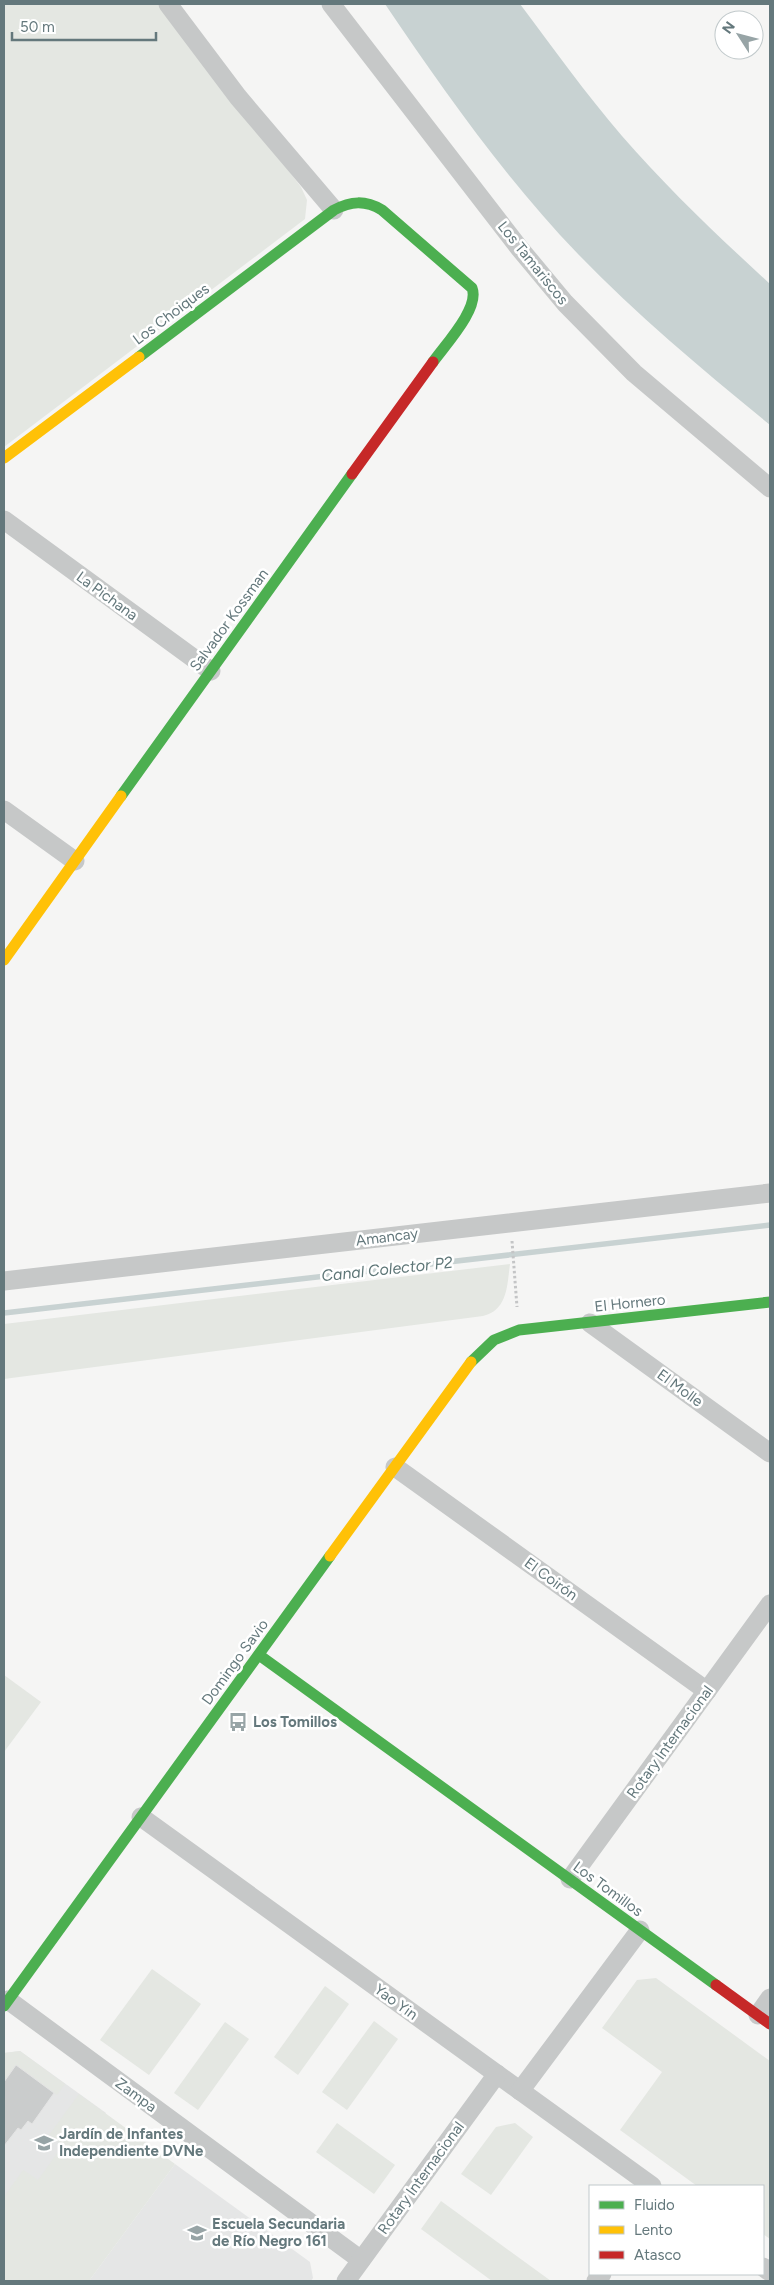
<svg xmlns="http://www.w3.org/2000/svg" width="774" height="2285" viewBox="0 0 774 2285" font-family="Figtree,sans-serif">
<rect width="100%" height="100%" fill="#f5f5f4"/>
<g fill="#e5e6e6">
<polygon points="20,2051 106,2113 4,2254 4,2053"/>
<polygon points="175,2164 310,2262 313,2278 311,2281 89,2281"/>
</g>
<g fill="#e4e7e2">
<polygon points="4,4 164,4 301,187 307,200 305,219 4,447"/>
<path d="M510,1264C507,1285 508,1310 483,1316L4,1379V1324Z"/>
<polygon points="4,1675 41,1702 4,1752"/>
<polygon points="152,1969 201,2004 149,2075 100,2040"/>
<polygon points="656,1978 770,2061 770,2239 763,2234 763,2186 697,2186 620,2130 662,2072 602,2028 637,1980"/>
<polygon points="325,1986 349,2004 298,2075 274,2057"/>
<polygon points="374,2021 398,2039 347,2110 322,2092"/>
<polygon points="225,2022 249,2039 198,2110 174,2093"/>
<polygon points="20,2051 65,2084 57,2095 16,2065 4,2082 4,2053"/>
<polygon points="79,2094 175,2164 89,2281 4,2281 4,2197 23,2170 38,2180 63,2145 49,2135"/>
<polygon points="337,2123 395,2165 374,2194 316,2152"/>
<polygon points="515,2123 533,2137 491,2195 461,2174 496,2127"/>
<polygon points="441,2201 551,2281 492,2281 421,2229"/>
</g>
<path fill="#c8d2d2" d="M385,4H520C553,48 586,94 622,136C668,189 719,237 770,284V425C704,371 638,316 578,254C505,178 444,91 385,4Z"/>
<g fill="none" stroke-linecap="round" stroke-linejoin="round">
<polyline stroke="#c8d2d2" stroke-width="5.5" points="4,1313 770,1225"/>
</g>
<polygon fill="#cacccc" stroke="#e4e4e4" points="16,2065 54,2093 32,2124 28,2121 21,2130 18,2128 4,2146 4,2082"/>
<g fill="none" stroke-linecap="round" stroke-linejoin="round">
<polyline stroke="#c4c5c6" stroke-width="3" stroke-dasharray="2.5 2.5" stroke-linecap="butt" points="512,1241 517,1307"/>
<g stroke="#c6c8c8" stroke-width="19">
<polyline points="168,4 238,97 334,210"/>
<polyline points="331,4 520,249 565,303 634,373 770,488"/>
<polyline points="4,520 211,671"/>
<polyline points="4,810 75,861"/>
<polyline points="4,1281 770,1193"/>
<polyline points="590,1323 770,1453"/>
<polyline points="395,1467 707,1691"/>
<polyline points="141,1817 652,2186"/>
<polyline points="570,1879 770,1604"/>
<polyline points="8,2000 361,2260"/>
<polyline points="758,2015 770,1998"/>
<polyline points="520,2091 640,1930"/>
<polyline points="763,2267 770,2272"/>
<polyline points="346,2281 497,2074"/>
<polyline points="596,2281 602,2274"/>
</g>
<g stroke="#4caf50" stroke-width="11">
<path d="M139,357L334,210C351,201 365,200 382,210L472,288C480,308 445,345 433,362"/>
<polyline points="121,796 352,474"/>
<polyline points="471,1362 494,1340 519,1330 770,1302"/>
<polyline points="259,1655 716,1985"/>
<polyline points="4,2006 330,1556"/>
</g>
<g stroke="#ffc107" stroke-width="11">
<polyline points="4,458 139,357"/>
<polyline points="4,960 121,796"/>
<polyline points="330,1556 471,1362"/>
</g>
<g stroke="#c62828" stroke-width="11">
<polyline points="352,474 433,362"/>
<polyline points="716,1985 770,2024"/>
</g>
</g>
<defs>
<g id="bus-bare" transform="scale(1.5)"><path d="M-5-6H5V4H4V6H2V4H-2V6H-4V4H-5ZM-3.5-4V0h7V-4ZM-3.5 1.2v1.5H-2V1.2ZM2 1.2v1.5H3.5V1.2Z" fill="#97a4a6" stroke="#fff" stroke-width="2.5" paint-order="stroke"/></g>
<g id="school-bare" transform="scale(1.5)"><path d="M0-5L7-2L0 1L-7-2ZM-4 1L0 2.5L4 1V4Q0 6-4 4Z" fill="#97a4a6" stroke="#fff" stroke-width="2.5" paint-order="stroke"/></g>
</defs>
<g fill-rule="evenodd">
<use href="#bus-bare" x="238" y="1722"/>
<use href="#school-bare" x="44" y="2143"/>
<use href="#school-bare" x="197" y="2233"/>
</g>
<g text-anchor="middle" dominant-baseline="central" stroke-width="5" stroke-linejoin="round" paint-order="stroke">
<g font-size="15" fill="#64787c" stroke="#fff">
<text transform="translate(533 263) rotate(51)">Los Tamariscos</text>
<text transform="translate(171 314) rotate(-37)">Los Choiques</text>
<text transform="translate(107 596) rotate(36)">La Pichana</text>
<text transform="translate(229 620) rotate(-54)">Salvador Kossman</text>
<text transform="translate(387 1237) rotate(-7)">Amancay</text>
<text transform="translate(630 1303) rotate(-6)">El Hornero</text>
<text transform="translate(680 1388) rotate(36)">El Molle</text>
<text transform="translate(551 1579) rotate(36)">El Coirón</text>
<text transform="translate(235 1662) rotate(-54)">Domingo Savio</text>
<text transform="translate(670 1742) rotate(-54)">Rotary Internacional</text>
<text transform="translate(608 1889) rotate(36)">Los Tomillos</text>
<text transform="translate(396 2002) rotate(36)">Yao Yin</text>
<text transform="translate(136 2095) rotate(36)">Zampa</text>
<text transform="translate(421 2178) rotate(-54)">Rotary Internacional</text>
</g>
<g font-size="15" font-weight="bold" fill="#64787c" stroke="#fff" text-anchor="start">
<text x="253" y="1722">Los Tomillos</text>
<text x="59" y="2134">Jardín de Infantes<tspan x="59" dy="17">Independiente DVNe</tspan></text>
<text x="212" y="2224">Escuela Secundaria<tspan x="212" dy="17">de Río Negro 161</tspan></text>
</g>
<g font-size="16" font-style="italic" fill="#5e7677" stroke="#fff">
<text transform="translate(387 1269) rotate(-6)">Canal Colector P2</text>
</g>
</g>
<rect width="774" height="2285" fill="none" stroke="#64787c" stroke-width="10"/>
<rect x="589" y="2185" width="175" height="90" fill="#ffffff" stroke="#c1c9cb"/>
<rect x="599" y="2201" width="25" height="8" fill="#4caf50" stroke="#c1c9cb"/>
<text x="634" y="2210" font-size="15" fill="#64787c">Fluido</text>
<rect x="599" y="2226" width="25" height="8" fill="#ffc107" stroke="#c1c9cb"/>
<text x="634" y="2235" font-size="15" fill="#64787c">Lento</text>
<rect x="599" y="2251" width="25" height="8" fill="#c62828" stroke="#c1c9cb"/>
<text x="634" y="2260" font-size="15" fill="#64787c">Atasco</text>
<g transform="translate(739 35) rotate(306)"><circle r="24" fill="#ffffff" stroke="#c1c9cb"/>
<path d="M0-4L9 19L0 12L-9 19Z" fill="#97a4a6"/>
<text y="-8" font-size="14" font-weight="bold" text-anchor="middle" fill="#64787c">N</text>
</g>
<path d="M12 32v8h144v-8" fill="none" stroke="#64787c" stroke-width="2.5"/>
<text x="20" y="32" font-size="15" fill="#64787c" stroke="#ffffff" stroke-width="4" paint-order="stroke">50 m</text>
</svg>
